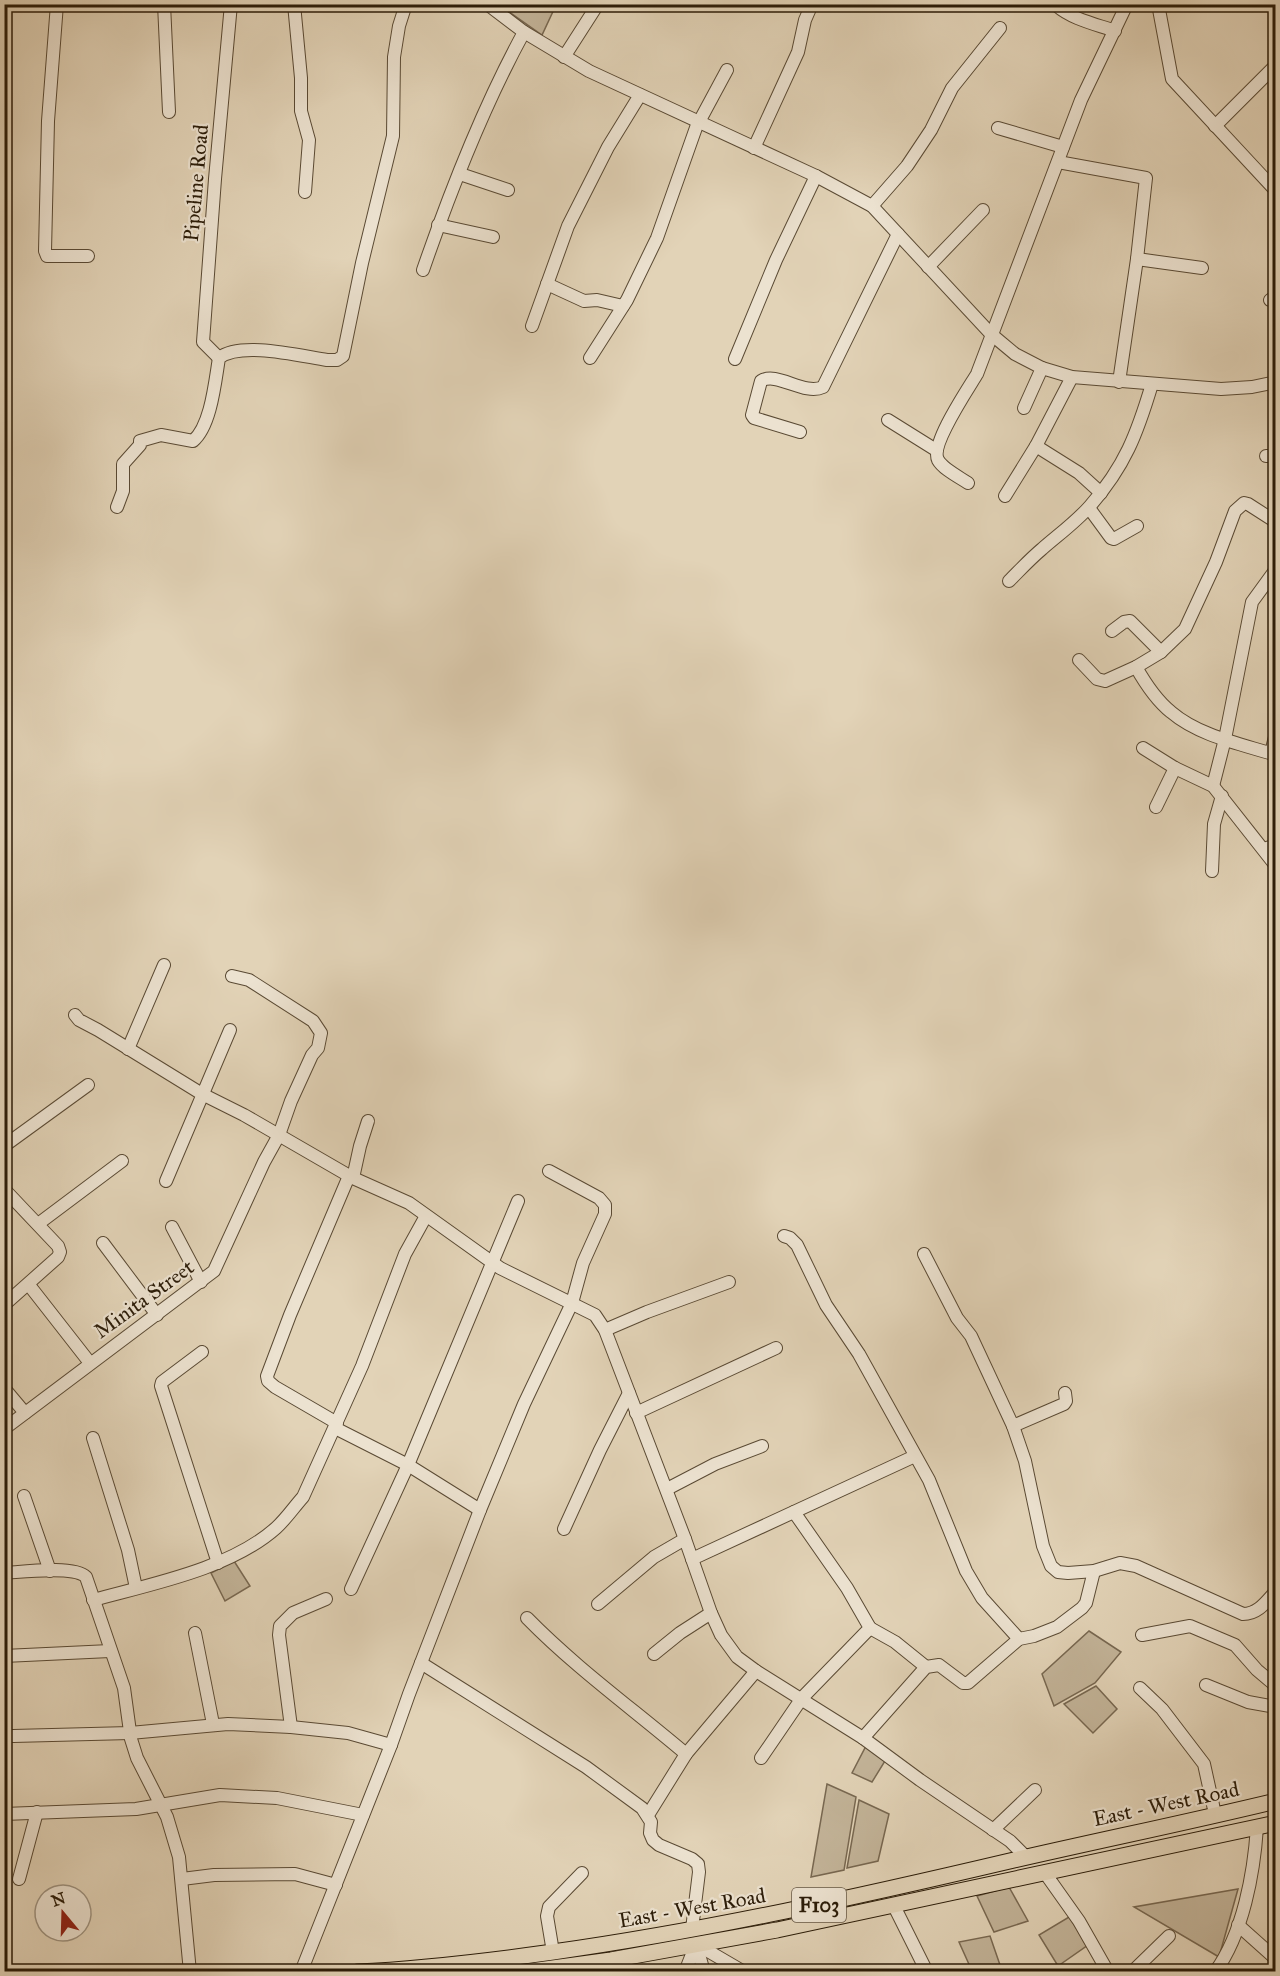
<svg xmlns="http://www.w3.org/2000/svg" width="1280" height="1976" viewBox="0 0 1280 1976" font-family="'IM FELL Great Primer',serif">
<rect width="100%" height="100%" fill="#e2d3b7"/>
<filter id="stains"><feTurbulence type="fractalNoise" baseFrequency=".00333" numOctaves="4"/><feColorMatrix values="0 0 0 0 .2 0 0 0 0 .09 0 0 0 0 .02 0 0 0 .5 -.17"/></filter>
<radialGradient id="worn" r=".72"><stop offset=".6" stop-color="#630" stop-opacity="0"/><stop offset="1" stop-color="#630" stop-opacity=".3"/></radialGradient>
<g fill="#c3b499" stroke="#786851" stroke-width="1.5">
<polygon points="499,5 556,5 542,35"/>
<polygon points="234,1561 250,1586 225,1601 211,1573"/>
<polygon points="1089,1631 1121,1652 1095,1683 1054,1706 1042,1674"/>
<polygon points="1096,1686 1117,1709 1093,1733 1064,1704"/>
<polygon points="866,1746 885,1761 872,1782 852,1773"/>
<polygon points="827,1784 856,1797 844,1870 811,1877"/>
<polygon points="859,1800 889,1814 878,1861 847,1868"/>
<polygon points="1009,1887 1028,1921 994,1932 977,1896"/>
<polygon points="1238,1889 1219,1957 1134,1907"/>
<polygon points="1069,1917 1088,1945 1058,1966 1039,1935"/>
<polygon points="990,1936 1000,1965 972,1971 959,1942"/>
</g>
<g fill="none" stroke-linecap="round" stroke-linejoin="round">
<g stroke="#5a4a34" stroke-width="14">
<g id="minor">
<polyline points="57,4 48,121 45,251 47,256 88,256"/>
<polyline points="164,4 169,112"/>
<polyline points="294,4 301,78 301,111 309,140 305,192"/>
<polyline points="487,4 524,32 589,71 816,176 872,206 991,334 1015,354 1042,368 1072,377 1221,389 1252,387 1276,382"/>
<polyline points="1158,4 1172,79 1276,191"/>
<path d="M1057,6C1072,19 1095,24 1115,31"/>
<polyline points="564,57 598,4"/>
<polyline points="699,122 727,70"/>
<polyline points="1215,126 1276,65"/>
<polyline points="998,128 1063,147"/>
<polyline points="754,148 798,52 805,20 812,4"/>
<polyline points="1058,162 1146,178 1137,259 1119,382"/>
<polyline points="460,174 508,190"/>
<polyline points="872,206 907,166 931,130 952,88 1000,28"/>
<polyline points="438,225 493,237"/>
<polyline points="1137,259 1202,268"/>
<polyline points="928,267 983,210"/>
<path d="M423,270C451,189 483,107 524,32"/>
<polyline points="547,284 584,301 597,300 623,306"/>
<polyline points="1270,300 1276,296"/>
<polyline points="532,326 568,226 608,147 640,95"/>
<polyline points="219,358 203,342 215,179 231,4"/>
<polyline points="590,358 627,300 657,238 698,122"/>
<polyline points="735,359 776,260 816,176"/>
<polyline points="1024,408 1042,368"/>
<polyline points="888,420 936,450"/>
<path d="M800,432L754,418L752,415L761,381C777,371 804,396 823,387L898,234"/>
<polyline points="1036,446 1079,473 1101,493"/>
<polyline points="1266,456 1276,456"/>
<path d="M968,483C959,477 943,469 938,460C930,445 968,389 977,374L1081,100L1127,4"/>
<polyline points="1005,496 1036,446 1072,377"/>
<path d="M117,507L123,491V464L140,445V441L161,435L193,441C211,426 215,382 219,358C241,341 300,356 327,360H337L343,356L362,263L393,136L394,57L399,26L406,4"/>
<polyline points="1089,508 1111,538 1114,539 1137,526"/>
<path d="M1009,581C1020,570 1030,559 1042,549C1058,535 1076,522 1090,506C1125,466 1137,434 1152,384"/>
<polyline points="1112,631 1124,622 1130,621 1161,652"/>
<polyline points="1079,660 1097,679 1105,681 1136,667 1161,652 1185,629 1216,562 1235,511 1244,503 1248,504 1276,522"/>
<path d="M1136,667C1145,683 1156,700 1171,712C1199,736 1241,744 1276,755"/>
<polyline points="1143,748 1175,768 1213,786 1276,866"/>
<polyline points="1271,753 1276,733"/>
<polyline points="1213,786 1225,739 1252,602 1276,569"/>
<polyline points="1156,807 1175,768"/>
<polyline points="1264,849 1276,845"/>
<polyline points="1212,871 1214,824 1222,796"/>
<polyline points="75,1015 79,1020 98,1030 202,1094 244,1115 353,1178 409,1203 500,1268 595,1315 605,1330 685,1539 711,1613 721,1635 737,1657 756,1671 863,1738 920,1780 1010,1841 1026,1857"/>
<polyline points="128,1049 164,965"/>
<polyline points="4,1146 88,1085"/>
<polyline points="353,1178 360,1146 368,1121"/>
<polyline points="166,1181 230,1030"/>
<polyline points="4,1189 58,1246 60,1252 58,1257 4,1305"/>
<polyline points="38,1224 122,1161"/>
<polyline points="172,1227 201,1282"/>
<polyline points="784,1236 790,1238 797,1245 826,1305 859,1354 929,1480 966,1571 982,1598 1019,1639"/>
<polyline points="103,1243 157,1315"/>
<path d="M924,1254L957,1318L971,1336L1013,1426L1025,1461L1043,1546L1051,1566L1058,1572L1068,1573L1094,1571L1120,1563L1136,1566L1243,1614C1258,1614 1266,1602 1276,1591"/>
<polyline points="29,1285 90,1363"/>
<polyline points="605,1330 647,1312 729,1282"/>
<polyline points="202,1352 162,1382 161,1386 218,1563"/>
<polyline points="4,1388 25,1413"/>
<polyline points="636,1413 776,1348"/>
<polyline points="337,1423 275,1387 268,1381 267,1376 290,1315 349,1176"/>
<polyline points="1013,1426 1064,1404 1066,1401 1065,1393"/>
<polyline points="335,1428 408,1465 480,1510"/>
<polyline points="4,1429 214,1271 264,1162 279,1135 291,1101 312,1055 318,1048 321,1033 313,1021 249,980 232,976"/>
<polyline points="93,1438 128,1550 136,1588"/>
<polyline points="667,1489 715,1464 762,1446"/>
<polyline points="24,1496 50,1571"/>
<polyline points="564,1529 600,1450 629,1393"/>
<polyline points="692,1559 915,1456"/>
<path d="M4,1573C22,1572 74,1565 86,1577L124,1688L131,1739L137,1758L167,1817L179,1857L190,1972"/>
<polyline points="351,1589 408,1465 518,1201"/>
<path d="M93,1600C151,1584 230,1569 276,1528C286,1519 294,1507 303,1497L362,1366L405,1254L426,1216"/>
<polyline points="598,1604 654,1557 685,1539"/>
<path d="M527,1618C576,1668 633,1709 686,1754"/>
<polyline points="870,1628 895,1642 926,1667"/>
<polyline points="195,1633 213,1724"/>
<polyline points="1142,1635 1190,1626 1235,1645 1257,1670 1276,1686"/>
<polyline points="654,1654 680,1633 711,1613"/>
<polyline points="4,1656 110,1651"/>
<polyline points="421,1663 586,1767 642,1808 651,1822 650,1833 653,1840 659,1845 692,1859 698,1864 699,1872 692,1929"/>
<polyline points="1206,1685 1248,1702 1276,1707"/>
<polyline points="1140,1688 1162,1709 1204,1764 1215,1814"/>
<polyline points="291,1727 279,1635 280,1626 293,1613 326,1599"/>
<polyline points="13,1736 130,1733 228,1724 291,1727 348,1733 391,1745"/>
<polyline points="863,1738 926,1667 939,1665 963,1683 968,1683 1019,1639 1034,1636 1057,1627 1082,1608 1086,1603 1094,1571"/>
<polyline points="761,1758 802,1698 870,1628 847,1588 794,1512"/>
<polyline points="4,1814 136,1809 220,1795 277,1798 363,1815"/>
<polyline points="648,1815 686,1754 756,1671"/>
<polyline points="993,1830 1035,1790"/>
<polyline points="1045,1873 1079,1921 1108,1972"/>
<polyline points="19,1879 37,1812"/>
<polyline points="182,1879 214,1875 295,1874 336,1885"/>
<polyline points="894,1906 927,1972"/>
<polyline points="1238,1925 1276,1959"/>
<polyline points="696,1944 744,1972"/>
<polyline points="696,1944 704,1972"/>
<polyline points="553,1952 547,1916 549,1907 582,1873"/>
<polyline points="301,1972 391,1745 409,1694 480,1510 524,1404 572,1303 583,1263 605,1214 605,1205 599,1198 549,1171"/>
<polyline points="685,1972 696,1944"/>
<polyline points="1132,1972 1169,1936"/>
<path d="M1215,1972C1243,1934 1254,1873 1257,1827"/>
</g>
</g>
<g stroke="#2c1d09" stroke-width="17">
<g id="major">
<path d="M357,1972C422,1969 488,1961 553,1952C709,1930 861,1896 1014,1860C1101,1840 1189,1822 1276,1801"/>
<polyline points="524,1972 611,1960 777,1930 1276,1823"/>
</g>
</g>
<use href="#minor" stroke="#ece2d0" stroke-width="12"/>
<use href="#major" stroke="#e2d3b7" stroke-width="15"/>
</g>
<g text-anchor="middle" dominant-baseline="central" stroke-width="4.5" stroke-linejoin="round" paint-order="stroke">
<rect fill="#ece2d0" stroke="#665845" stroke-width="1.5" x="792" y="1888" width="54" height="34" rx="4.5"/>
<g font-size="20" font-weight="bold" fill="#2c1d09">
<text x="819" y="1905">F103</text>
</g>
<g font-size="21" fill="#2c1d09" stroke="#ece2d0">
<text transform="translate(196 183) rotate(-85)">Pipeline Road</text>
<text transform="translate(144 1299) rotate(-36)">Minita Street</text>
<text transform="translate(1166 1804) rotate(-12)">East - West Road</text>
<text transform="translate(692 1908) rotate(-10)">East - West Road</text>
</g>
</g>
<rect width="1280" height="1976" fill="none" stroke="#e2d3b7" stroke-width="24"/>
<rect x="6" y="6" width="1268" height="1964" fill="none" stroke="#2c1d09" stroke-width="3"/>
<rect x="12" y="12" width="1256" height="1952" fill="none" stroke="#2c1d09" stroke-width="1.5"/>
<g transform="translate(63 1913) rotate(341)"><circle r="28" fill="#ece2d0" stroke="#9f9380" stroke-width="1.5"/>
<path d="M0-4.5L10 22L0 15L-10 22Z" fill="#8f2418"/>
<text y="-9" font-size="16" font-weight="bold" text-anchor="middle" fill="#2c1d09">N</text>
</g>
<rect width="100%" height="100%" filter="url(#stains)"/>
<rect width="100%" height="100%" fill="url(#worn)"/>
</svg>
